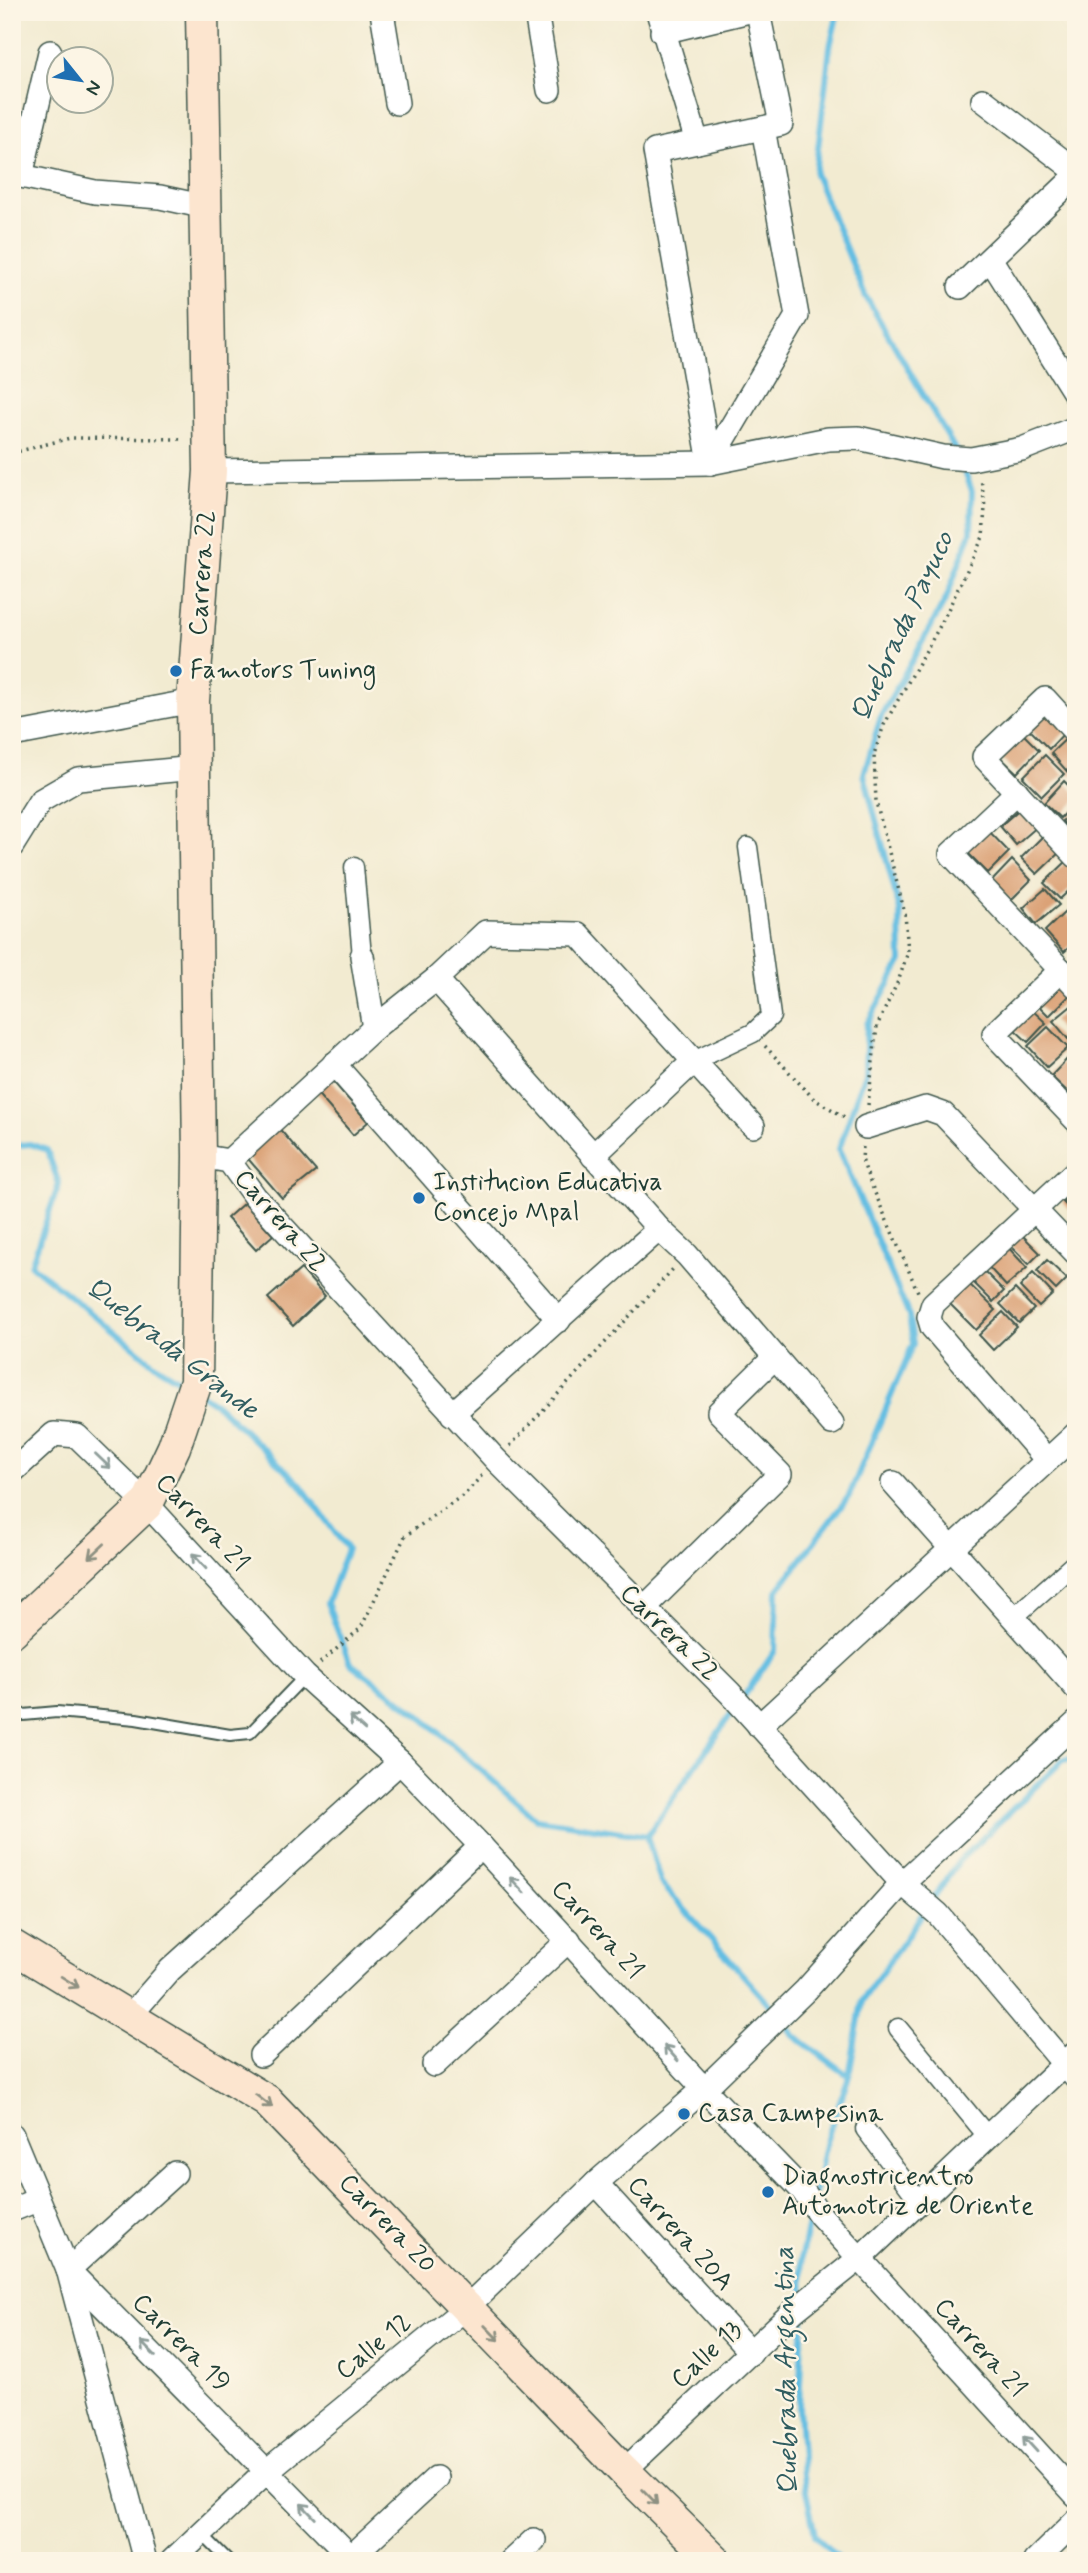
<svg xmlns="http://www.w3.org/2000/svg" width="1088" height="2573" viewBox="0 0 1088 2573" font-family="Mynerve,sans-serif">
<rect width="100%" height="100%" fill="#fcf5e5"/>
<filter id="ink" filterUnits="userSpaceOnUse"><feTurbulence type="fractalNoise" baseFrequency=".0143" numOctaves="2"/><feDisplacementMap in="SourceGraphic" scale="14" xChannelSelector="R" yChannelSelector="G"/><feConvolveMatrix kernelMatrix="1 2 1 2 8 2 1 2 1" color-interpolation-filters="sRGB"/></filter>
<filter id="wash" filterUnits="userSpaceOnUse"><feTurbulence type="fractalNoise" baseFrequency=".00686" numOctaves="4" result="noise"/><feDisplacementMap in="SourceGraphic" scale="28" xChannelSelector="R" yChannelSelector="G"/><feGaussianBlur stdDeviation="1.57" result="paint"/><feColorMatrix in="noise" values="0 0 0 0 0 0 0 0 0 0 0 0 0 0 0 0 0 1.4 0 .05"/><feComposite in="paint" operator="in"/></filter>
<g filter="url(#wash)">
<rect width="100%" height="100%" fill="#f2ebd1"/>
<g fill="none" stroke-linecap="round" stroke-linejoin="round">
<g stroke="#64bee2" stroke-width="6">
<polyline points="838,12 830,47 815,174 866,297 956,451"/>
<polyline points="12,1146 30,1144 47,1150 59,1184 31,1265 158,1367 184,1383"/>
<polyline points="202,1395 216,1404 300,1484 347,1549 327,1603 350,1663 418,1714 536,1819 647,1836"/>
<polyline points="742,1699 775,1651 777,1591 849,1496 913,1344 909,1316 839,1149 865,1073 867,1024 901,962 900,911 864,774 881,716 946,599 971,532 972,491 962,464"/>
<polyline points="647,1836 735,1708"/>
<polyline points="647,1836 661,1883 776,2012"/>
<polyline points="783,2020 793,2035 849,2076"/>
<polyline points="814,2197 826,2141 849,2076 862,2001 959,1861 1063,1760 1076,1758"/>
<polyline points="803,2298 801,2256 811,2211"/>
<polyline points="803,2312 799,2407 803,2476 815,2535 840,2561"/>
</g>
</g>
<g id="blocks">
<g fill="#dba277">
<polygon points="1046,709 1067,730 1049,749 1028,728"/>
<polygon points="1021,732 1039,750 1017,773 998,755"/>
<polygon points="1070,735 1076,741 1076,772 1071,776 1051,753"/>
<polygon points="1045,755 1064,774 1042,796 1023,777"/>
<polygon points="1064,781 1076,793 1076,801 1060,818 1044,803"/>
<polygon points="1022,807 1038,826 1016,845 1000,826"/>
<polygon points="1076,808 1076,828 1072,832 1062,821"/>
<polygon points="986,828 1009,852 988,873 965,850"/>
<polygon points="1046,833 1062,850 1037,874 1021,858"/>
<polygon points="1012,860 1031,880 1011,900 992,881"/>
<polygon points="1068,860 1076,868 1076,884 1060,899 1044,883"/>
<polygon points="1045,889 1059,905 1036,924 1023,908"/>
<polygon points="1065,912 1076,924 1076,941 1064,952 1045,931"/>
<polygon points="1057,982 1070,995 1049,1016 1036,1003"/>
<polygon points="1076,1002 1076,1032 1068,1039 1053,1021"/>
<polygon points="1031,1009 1046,1023 1028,1042 1014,1029"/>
<polygon points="1048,1027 1068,1048 1047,1067 1028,1046"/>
<polygon points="1072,1054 1076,1058 1076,1091 1071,1095 1051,1076"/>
<polygon points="330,1078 368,1122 353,1135 315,1091"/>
<polygon points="276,1125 316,1171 282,1198 244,1154"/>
<polygon points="1076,1189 1076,1216 1062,1201"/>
<polygon points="244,1203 273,1235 256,1250 227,1218"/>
<polygon points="1020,1233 1040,1253 1029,1264 1009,1244"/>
<polygon points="1007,1246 1027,1268 1006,1286 986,1264"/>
<polygon points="1047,1260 1067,1279 1056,1290 1037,1271"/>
<polygon points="981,1268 1004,1291 993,1302 970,1279"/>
<polygon points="301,1269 325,1296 293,1326 268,1298"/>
<polygon points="1033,1273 1053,1294 1039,1307 1020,1287"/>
<polygon points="967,1282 996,1310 976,1330 947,1301"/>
<polygon points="1015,1289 1034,1309 1019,1323 1000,1304"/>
<polygon points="1003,1312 1017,1327 993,1350 979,1335"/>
</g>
</g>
</g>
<g filter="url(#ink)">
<use href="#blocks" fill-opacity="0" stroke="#3f574c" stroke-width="2"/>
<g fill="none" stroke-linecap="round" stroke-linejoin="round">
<g stroke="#3f574c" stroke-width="14">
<g id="service">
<polyline points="12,1716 57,1712 136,1719 230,1735 250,1733 305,1676"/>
<polyline points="201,2533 229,2561"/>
</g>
</g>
<g stroke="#3f574c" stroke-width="21">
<g id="pedestrian">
<polyline points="354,867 362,956"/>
<polyline points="694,1061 753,1033 771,1016 748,847"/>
<polyline points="1014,1617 1076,1562"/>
<polyline points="898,2028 988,2137"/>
<polyline points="865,2129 920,2202"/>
</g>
</g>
<g stroke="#3f574c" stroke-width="26">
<g id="minor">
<polyline points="382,12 397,103"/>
<polyline points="536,12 549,90"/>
<polyline points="658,12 697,142"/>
<polyline points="662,32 745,12"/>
<polyline points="983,100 1076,171"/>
<polyline points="12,174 95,192 160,197 206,207"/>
<polyline points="21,176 50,52"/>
<polyline points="991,260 1076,395"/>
<polyline points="960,287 1076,176"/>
<polyline points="710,463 655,151 781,124 758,12"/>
<polyline points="710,463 797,316 763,128"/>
<polyline points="210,471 710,463 828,439 858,438 943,457 971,459 1022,449 1076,428"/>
<polyline points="1076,733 1045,699 984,757 1076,856"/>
<polyline points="18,734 193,701"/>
<polyline points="1017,792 951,854 1076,986"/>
<polyline points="12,846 40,801 78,779 195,768"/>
<polyline points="362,956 374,1028"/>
<polyline points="1061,970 994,1034 1076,1120"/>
<polyline points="436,979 659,1229 687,1255 832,1423"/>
<polyline points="334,1064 559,1320"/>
<polyline points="866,1127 926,1108 943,1114 1076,1253"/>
<polyline points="199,1156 229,1161 255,1197 496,1460 730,1693 902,1883 938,1914 1076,2078"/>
<polyline points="593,1156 694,1061"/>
<polyline points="229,1161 374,1028 436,979 486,932 578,934 753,1126"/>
<polyline points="452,1414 659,1229"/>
<polyline points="1047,1460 932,1327 929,1317 933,1304 1076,1171"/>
<polyline points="12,1472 54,1434 77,1436 147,1504 305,1676 400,1762 481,1846 704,2089 803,2191 820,2215 1076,2495"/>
<polyline points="893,1483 1076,1688"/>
<polyline points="643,1609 780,1474 719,1412 775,1357"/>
<polyline points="759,1726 1076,1434"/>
<polyline points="127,2019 170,1970 400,1762"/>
<polyline points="261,2055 481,1846"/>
<polyline points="434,2065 569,1940"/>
<polyline points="12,2135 68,2270 355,2561"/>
<polyline points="596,2183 751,2353"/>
<polyline points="12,2210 37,2200"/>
<polyline points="68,2270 175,2173"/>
<polyline points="69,2273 145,2561"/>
<polyline points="624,2471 795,2310 860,2258 1076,2053"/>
<polyline points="351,2557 436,2478"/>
<polyline points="172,2561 268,2470 467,2307 596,2183 704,2089 806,1990 902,1883 1076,1723"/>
<polyline points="511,2561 534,2540"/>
<polyline points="1035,2561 1076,2521"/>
</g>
</g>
<g stroke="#3f574c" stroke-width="35">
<g id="secondary">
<polyline points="12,1631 147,1504 174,1447 196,1382 199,1156 193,701 210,471 202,12"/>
<polyline points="12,1946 267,2101 624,2471 715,2561"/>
</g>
</g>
<g stroke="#3f574c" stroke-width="3.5" stroke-dasharray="2 5" stroke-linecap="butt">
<polyline points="12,453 70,438 183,439"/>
<polyline points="765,1046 814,1099 848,1119"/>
<polyline points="868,1105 877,1026 899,979 908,952 905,914 876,802 874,754 884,725 941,624 983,537 985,507 981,478"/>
<polyline points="863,1147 862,1159 868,1177 918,1292"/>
<polyline points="510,1446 673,1269"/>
<polyline points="320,1663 361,1628 405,1536 466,1493 483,1474"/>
</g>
<use href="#service" stroke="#fff" stroke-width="10"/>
<use href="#pedestrian" stroke="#fff" stroke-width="18"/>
<use href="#minor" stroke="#fff" stroke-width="23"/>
<use href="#secondary" stroke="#fce5cf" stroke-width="32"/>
</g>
<defs><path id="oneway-shaft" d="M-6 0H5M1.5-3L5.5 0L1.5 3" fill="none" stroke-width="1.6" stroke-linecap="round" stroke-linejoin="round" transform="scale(1.75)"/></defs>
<g stroke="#8f9e9a">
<use href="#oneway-shaft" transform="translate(103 1461) rotate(44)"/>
<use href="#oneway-shaft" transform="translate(199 1561) rotate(-132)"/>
<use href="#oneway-shaft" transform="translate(357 1723) rotate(-138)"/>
<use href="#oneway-shaft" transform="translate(517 1885) rotate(-133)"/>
<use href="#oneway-shaft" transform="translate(671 2053) rotate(-132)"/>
<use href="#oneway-shaft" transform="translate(148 2349) rotate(-135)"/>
<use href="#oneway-shaft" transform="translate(1030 2444) rotate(-132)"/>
<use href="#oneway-shaft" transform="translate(308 2511) rotate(-134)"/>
</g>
<g stroke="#8e9182">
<use href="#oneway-shaft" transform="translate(97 1551) rotate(137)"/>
<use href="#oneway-shaft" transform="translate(70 1982) rotate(32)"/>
<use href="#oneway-shaft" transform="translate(264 2101) rotate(37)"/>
<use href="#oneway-shaft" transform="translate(492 2333) rotate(46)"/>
<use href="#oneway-shaft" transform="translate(650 2497) rotate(45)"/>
</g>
</g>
<g fill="#1f6fb2" stroke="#fcf5e5" stroke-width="2.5">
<circle cx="176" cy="671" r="7"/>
<circle cx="419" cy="1198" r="7"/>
<circle cx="684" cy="2114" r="7"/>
<circle cx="768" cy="2192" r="7"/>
</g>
<g text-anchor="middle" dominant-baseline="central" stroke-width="5" stroke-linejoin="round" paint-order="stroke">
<g font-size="26" fill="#1f3d34" stroke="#fcf5e5">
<text transform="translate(203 573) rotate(-86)">Carrera 22</text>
<text transform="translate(280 1221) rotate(49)">Carrera 22</text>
<text transform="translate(202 1523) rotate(47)">Carrera 21</text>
<text transform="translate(669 1633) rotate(44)">Carrera 22</text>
<text transform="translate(597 1930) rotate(48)">Carrera 21</text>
<text transform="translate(387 2224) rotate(46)">Carrera 20</text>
<text transform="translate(680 2234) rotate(48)">Carrera 20A</text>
<text transform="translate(181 2343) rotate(45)">Carrera 19</text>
<text transform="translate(374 2347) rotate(-39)">Calle 12</text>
<text transform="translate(980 2348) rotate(48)">Carrera 21</text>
<text transform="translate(707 2355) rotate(-43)">Calle 13</text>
</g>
<g font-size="26" fill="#1f3d34" stroke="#fcf5e5" text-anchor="start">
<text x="190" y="671">Famotors Tuning</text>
<text x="433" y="1183">Institucion Educativa<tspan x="433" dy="30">Concejo Mpal</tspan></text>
<text x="698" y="2114">Casa Campesina</text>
<text x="782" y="2177">Diagnostricentro<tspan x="782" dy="30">Automotriz de Oriente</tspan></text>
</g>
<g font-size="28" font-style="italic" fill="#305d60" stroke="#fcf5e5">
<text transform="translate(903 627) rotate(-65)">Quebrada Payuco</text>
<text transform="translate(172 1349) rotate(38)">Quebrada Grande</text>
<text transform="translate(787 2371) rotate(-91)">Quebrada Argentina</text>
</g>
</g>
<rect width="1088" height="2573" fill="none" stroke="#fcf5e5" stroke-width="42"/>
<g transform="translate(80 80) rotate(120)"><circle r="33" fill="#fcf5e5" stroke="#a4ab9e" stroke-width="2"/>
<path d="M0-5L12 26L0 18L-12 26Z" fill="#1f6fb2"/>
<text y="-10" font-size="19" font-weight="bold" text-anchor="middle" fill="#1f3d34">N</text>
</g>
</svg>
